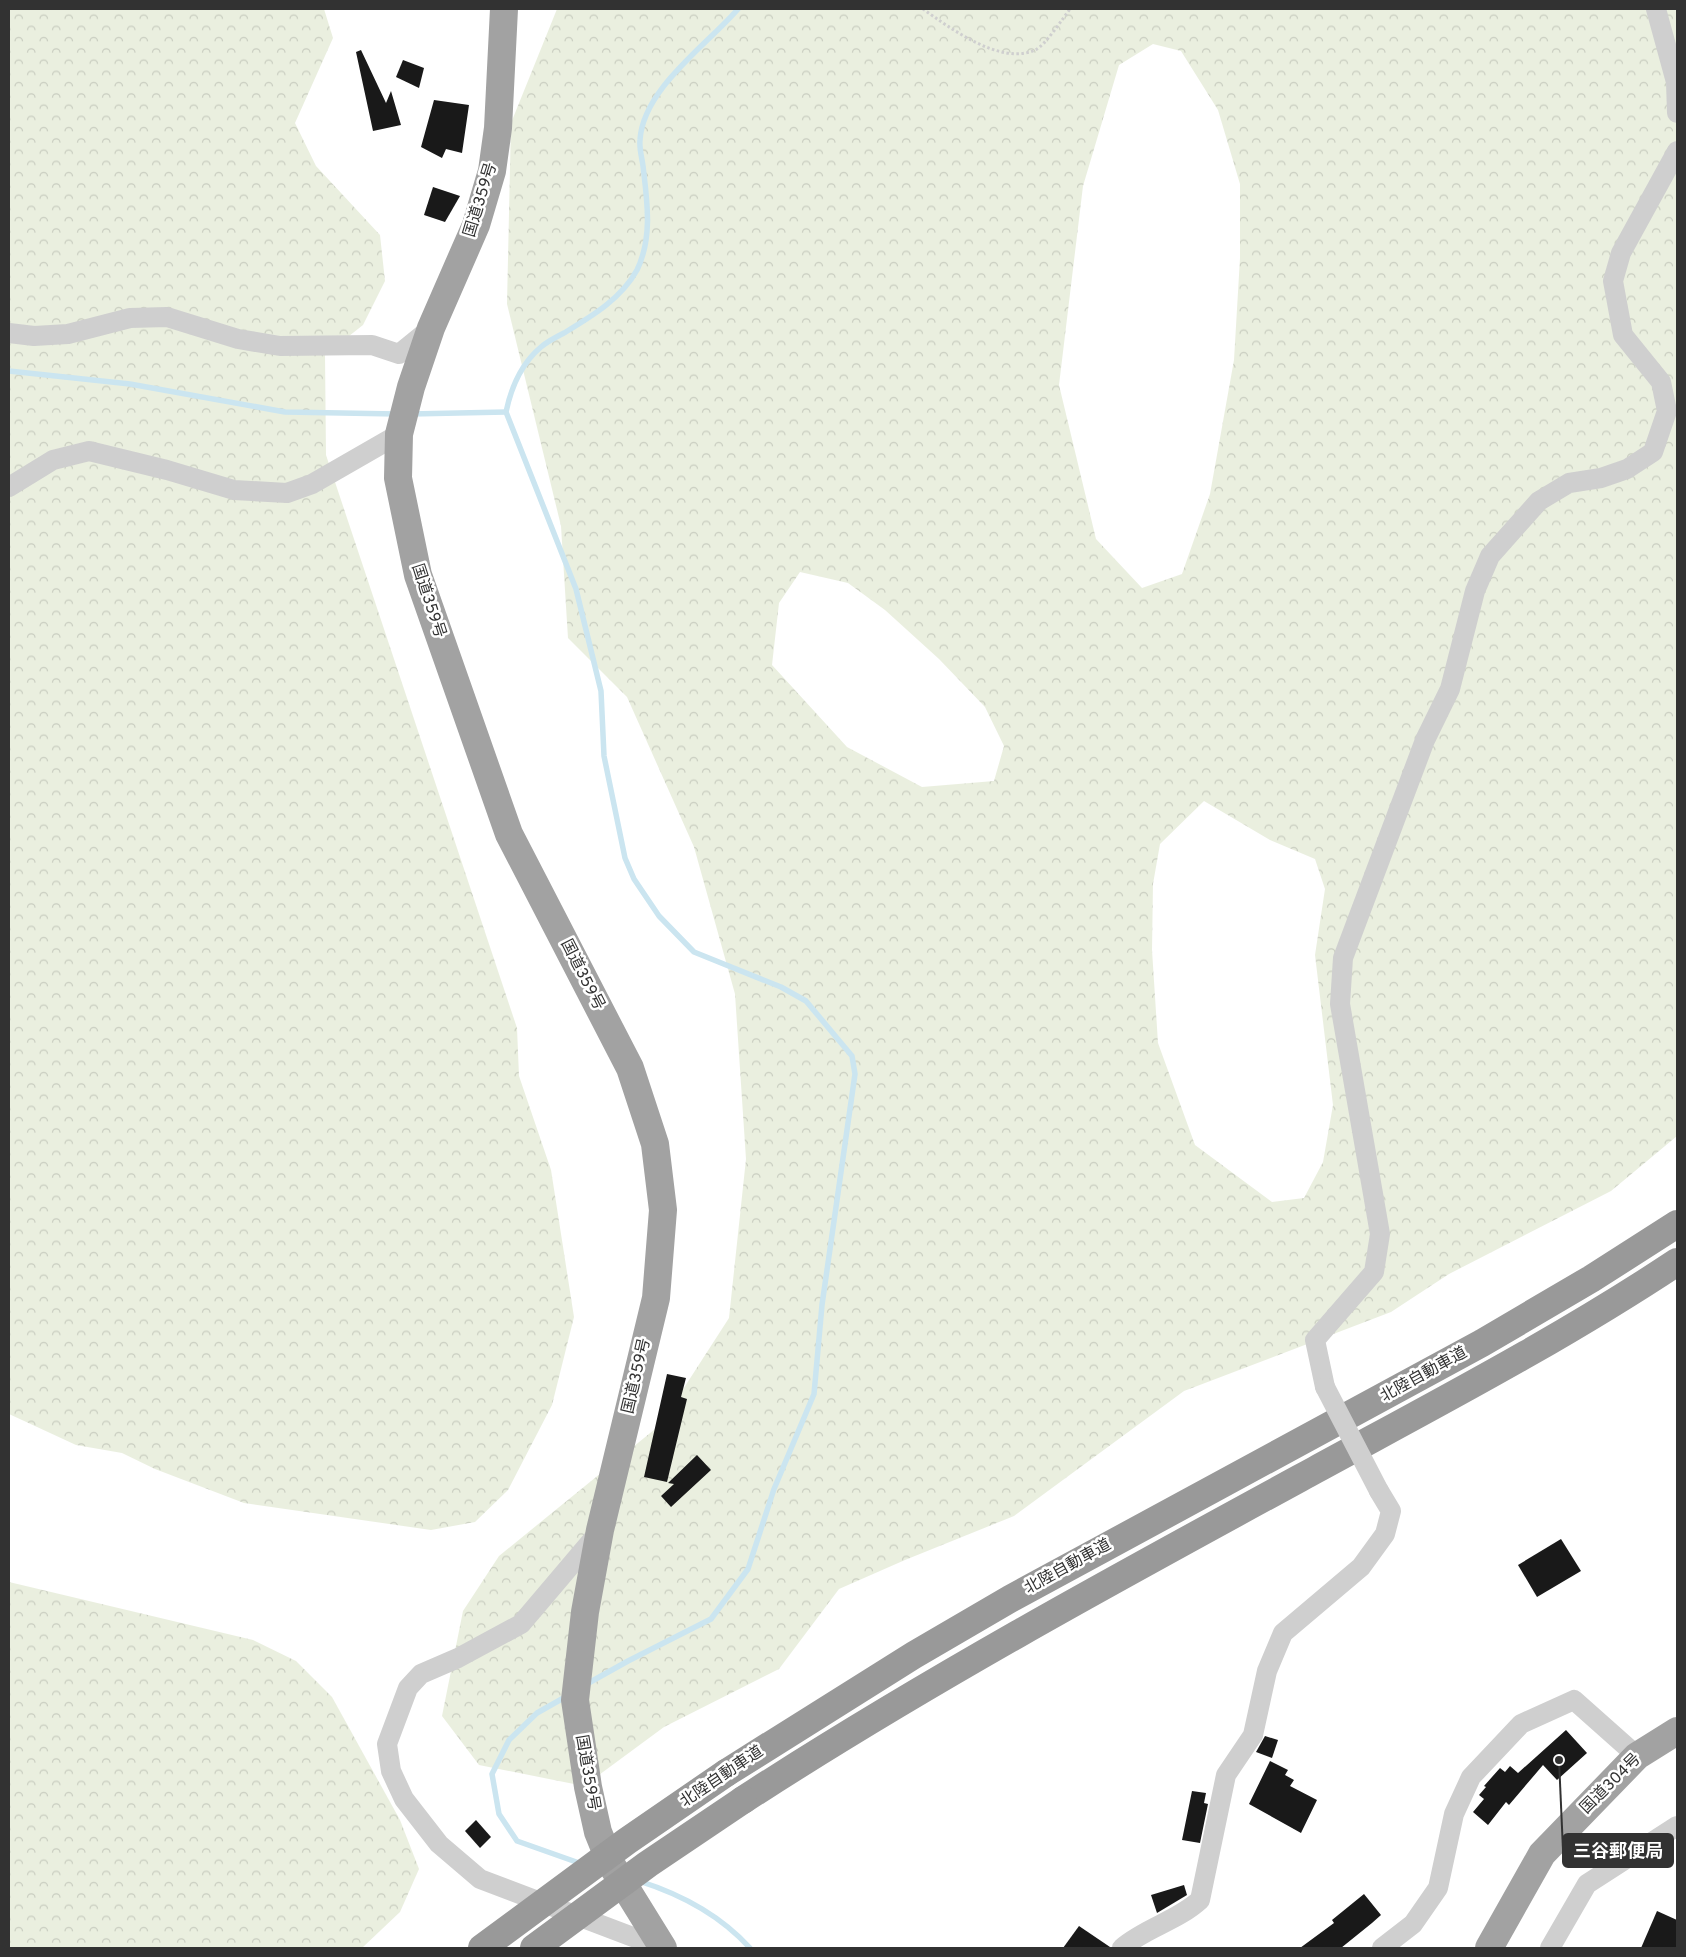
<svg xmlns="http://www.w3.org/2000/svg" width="1686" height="1957" viewBox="0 0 1686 1957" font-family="Overpass,'Noto Sans JP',sans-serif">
<defs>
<pattern id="forest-crowns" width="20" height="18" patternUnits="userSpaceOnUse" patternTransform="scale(1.25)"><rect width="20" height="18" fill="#eaefdf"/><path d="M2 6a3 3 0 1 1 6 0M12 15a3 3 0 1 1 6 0" fill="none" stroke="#c9cdc0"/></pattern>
</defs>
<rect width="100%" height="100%" fill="#fff"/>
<g fill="url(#forest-crowns)" fill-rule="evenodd">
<polygon points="9,9 324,9 333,38 295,123 316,166 380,235 385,281 363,325 325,355 326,455 517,1028 519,1076 551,1170 574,1317 552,1405 508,1490 475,1522 431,1530 244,1503 155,1469 122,1453 76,1445 9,1414"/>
<path d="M557,9H1677V1136L1611,1191L1449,1274L1391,1312L1184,1391L1014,1516L905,1560L839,1589L779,1669L664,1727L584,1786L479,1765L442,1716L463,1611L499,1556L660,1425L729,1318L746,1159L735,994L694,847L627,697L568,638L561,526L507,304L511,123ZM1153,44L1181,51L1218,110L1240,184V258L1234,360L1210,494L1182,574L1142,588L1096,539L1059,385L1083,186L1119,65ZM800,572L848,583L885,610L939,659L985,707L1004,746L994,781L922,787L847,747L772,665L779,603ZM1204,801L1270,840L1315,859L1325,889L1315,955L1333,1105L1323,1162L1304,1198L1272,1202L1195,1145L1158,1043L1152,950L1153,884L1160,844Z"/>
<polygon points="9,1582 253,1640 296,1661 332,1697 400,1820 419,1869 400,1912 362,1948 9,1948"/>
</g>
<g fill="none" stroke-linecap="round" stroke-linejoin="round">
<g stroke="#cbe5f0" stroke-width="5.5">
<polyline points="9,371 130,384 285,412 397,414"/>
<polyline points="411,414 506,412"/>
<path d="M585,1685L628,1661L711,1619L748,1569L774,1489L814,1394L822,1305L855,1074L852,1056L806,1001L781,987L694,952L659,916L634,879L625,858L604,756L601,691L576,589L506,412C511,388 522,363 541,347C548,341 556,337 564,333C592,316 621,299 637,270C653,237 647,200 643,166C642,158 639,148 640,140C643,89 707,45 738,9"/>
<polyline points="567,1696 537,1713 509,1740 492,1774 499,1814 517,1841 582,1864"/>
<path d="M639,1881C680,1894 721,1916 750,1948"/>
</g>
</g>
<g fill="#191919">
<polygon points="361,50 386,103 391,91 401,125 373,131 356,52"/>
<polygon points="403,60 424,68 419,88 396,77"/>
<polygon points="434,100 469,105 462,153 446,149 442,158 421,147"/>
<polygon points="433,187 460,196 445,222 424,215"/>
<polygon points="667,1374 686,1378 681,1397 687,1399 667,1482 644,1477"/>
<polygon points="697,1455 711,1470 671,1507 661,1496 674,1484 668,1483"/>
<polygon points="1561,1539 1581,1571 1537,1597 1518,1565"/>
<polygon points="1566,1730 1587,1753 1557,1780 1543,1765 1509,1805 1506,1802 1488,1825 1473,1812 1484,1799 1479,1795 1486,1787 1484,1786 1500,1768 1505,1772 1510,1766 1518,1773"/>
<polygon points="1265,1736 1278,1740 1272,1758 1256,1752"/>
<polygon points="1270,1761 1288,1770 1285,1775 1294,1780 1290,1786 1317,1800 1301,1833 1249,1804"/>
<polygon points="1192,1791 1206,1793 1204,1803 1208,1804 1200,1843 1182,1840"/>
<polygon points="476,1820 491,1837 480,1848 465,1831"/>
<polygon points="1184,1885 1187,1895 1157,1913 1151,1895"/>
<polygon points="1364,1894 1381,1915 1372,1923 1341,1948 1300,1948 1334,1923 1332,1920"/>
<polygon points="1657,1911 1677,1920 1677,1948 1641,1948"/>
<polygon points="1079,1926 1110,1947 1110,1948 1063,1948"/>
</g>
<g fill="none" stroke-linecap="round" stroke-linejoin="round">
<path stroke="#cfcfcf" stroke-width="3" stroke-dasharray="2.5 2.5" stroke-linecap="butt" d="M923,9C950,28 1001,66 1035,50C1045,46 1063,18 1070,9"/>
<g stroke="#cfcfcf" stroke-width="20">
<polyline points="1656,9 1676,82 1677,113"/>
<polyline points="9,333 34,336 68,334 130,318 167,317 238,339 280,346 372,345 399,354 431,328"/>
<polyline points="9,487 53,460 89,451 167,470 234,490 287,493 312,484 399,434"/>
<polyline points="1325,1387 1315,1340 1374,1272 1380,1234 1340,1004 1343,958 1425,740 1450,689 1475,591 1490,556 1539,501 1569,483 1601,478 1627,469 1653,452 1667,411 1661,382 1623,335 1613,281 1621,253 1677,151"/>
<polyline points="599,1532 521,1624 458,1658 421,1674 408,1688 387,1744 391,1771 404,1799 439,1844 480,1879 662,1948"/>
<path d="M1122,1948C1145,1928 1177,1921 1200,1900L1226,1775L1253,1735L1267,1671L1283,1633L1361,1567L1385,1534L1391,1511L1379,1491"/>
<polyline points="1382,1948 1413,1924 1438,1888 1454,1814 1471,1777 1521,1724 1574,1700 1637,1756"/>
<polyline points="1550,1948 1587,1884 1677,1826"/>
</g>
<g stroke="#a2a2a2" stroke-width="28">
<polyline points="504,9 498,128 492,171 476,225 431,328 411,387 399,434 398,478 418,575 509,834 630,1068 655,1144 663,1210 656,1298 600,1530 585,1612 575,1700 588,1787 598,1832 611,1864 663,1948"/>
<polyline points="1489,1948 1542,1854 1637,1756 1677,1731"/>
</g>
<g stroke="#999" stroke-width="28">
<polyline points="726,1773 914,1655 1010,1599 1482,1343 1591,1279 1677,1224"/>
<path d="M743,1800C928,1680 1122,1575 1315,1470C1438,1403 1561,1339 1677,1262"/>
</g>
<polyline stroke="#cfcfcf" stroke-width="20" points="1325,1387 1379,1491"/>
<g stroke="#999" stroke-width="28">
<polyline points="482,1948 627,1841 726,1773"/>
<polyline points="534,1948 648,1864 743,1800"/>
</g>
</g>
<g text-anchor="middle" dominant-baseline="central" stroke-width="5" stroke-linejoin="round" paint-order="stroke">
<g font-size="16" fill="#323232" stroke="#fff">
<text transform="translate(481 200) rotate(-73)">国道359号</text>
<text transform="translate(428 601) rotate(72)">国道359号</text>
<text transform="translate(582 975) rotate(63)">国道359号</text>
<text transform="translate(1424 1375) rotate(-29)">北陸自動車道</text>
<text transform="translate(637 1376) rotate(-77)">国道359号</text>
<text transform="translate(1068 1567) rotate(-29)">北陸自動車道</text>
<text transform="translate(587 1773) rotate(80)">国道359号</text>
<text transform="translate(722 1777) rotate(-34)">北陸自動車道</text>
<text transform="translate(1611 1784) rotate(-45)">国道304号</text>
</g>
</g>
<path fill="none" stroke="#323232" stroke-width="2" d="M1559 1760L1563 1850"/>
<circle fill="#323232" stroke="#fff" stroke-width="2" cx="1559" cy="1760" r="5"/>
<rect fill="#323232" stroke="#323232" stroke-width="2" x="1563" y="1834" width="110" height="33" rx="5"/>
<g font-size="18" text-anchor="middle" font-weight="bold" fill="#fff">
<text x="1618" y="1857">三谷郵便局</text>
</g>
<rect width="1686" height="1957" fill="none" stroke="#323232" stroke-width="20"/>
</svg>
